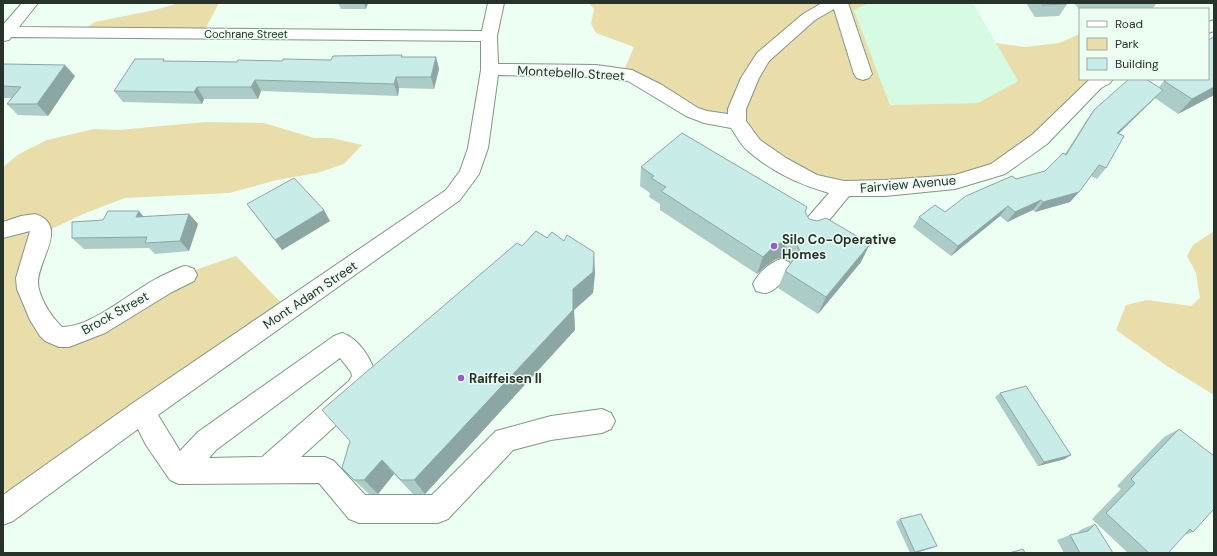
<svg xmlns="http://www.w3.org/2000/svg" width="1217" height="556" viewBox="0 0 1217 556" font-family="'DM Sans',sans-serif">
<rect width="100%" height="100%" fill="#edfef3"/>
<polygon fill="#d5fbe3" points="869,3 973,3 1018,81 978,103 890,105 854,10"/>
<g fill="#e9dea9">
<polygon points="179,3 219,3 203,33 80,32 95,22 155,10"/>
<polygon points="589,3 869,3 854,10 890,105 978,103 1018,81 996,43 1025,47 1059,43 1080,34 1080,79 1106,79 1097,84 1042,140 955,183 812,182 736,123 704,118 622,75 634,47 596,33 591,24 594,9"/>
<polygon points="205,122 264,123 314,138 332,138 362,145 344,164 317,173 277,180 229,193 125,198 83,214 43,233 29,281 61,335 186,273 236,256 290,312 10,506 3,485 3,167 19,154 47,140 94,129 119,130"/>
<polygon points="1214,231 1214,395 1167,366 1116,330 1126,305 1147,300 1191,306 1200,298 1196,273 1187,256 1193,245"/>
</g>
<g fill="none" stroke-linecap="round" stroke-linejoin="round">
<g stroke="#7d9988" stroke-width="2">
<g id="minor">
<path d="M22,3H38L19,27L482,31L488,3H504L497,36L498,64L596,65L632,70L662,85L698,108L707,111L728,114V109L741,78L757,53L803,14L822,3H848L872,74L869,78L863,80L857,78L854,74L834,9L815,20L769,61L759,78L746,109V121L760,140L786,158L817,175L844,181L885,180L955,175L991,164L1033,134L1089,80L1113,79L1110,83L1101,88L1047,144L1005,174L955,189L885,196H849L816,236L809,238L802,236L799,230L802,224L829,193C800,185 770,171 747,150C741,145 736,135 731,128L704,123L686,116L628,81L596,77L498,75L488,148L479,174L460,200L158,415L180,451L198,432L334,336L342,333C360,339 372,360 377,378L367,397L301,457H325L334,461L365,495H432L496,431L551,416L602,409L611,413L615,421L611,429L602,433L551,440L513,450L448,519L438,523H359L349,519L319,483L179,484L170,480L146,445L138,429L13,521L3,525V495L133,403L446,190L460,171L468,148L481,70V41L11,37L9,40L3,41V25ZM340,358L351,372L352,376L349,381L262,457L209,458L216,450Z"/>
<polygon points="1214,20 1214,31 1208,33 1208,22"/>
<path d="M35,214C69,225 39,258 38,281C38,297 51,316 62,327C95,327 136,286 168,273C173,271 179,267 185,266C188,266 191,268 194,269L197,275L194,281L172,292L105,333L69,347H59L45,341L40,336L30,320L17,289L16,278L30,231L3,238V222L21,216Z"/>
<path d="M781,259L789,262L792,268C787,277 776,291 766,293C762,293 759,292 756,291L753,284C758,273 769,263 781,259Z"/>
</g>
</g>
<use href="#minor" fill="#fff" fill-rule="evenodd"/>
</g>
<g fill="#acccc8">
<polygon points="338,3 368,3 366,9 341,9"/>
<polygon points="1026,3 1066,3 1067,4 1059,16 1035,17"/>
<polygon points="1074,3 1157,3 1153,8 1134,9 1080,9 1080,10"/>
<polygon points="402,57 436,57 439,69 434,89 399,88 398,96 261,91 258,99 204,99 202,104 123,102 114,91 165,61 237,62 331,60"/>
<polygon points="3,64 75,76 48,116 18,115 7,104 12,98 3,98"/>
<polygon points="1164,81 1214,95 1178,114 1155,98 1118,134 1106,168 1097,179 1091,176 1070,202 1035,212 1033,210 1007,222 1000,216 951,256 913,227 919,217 945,212 1016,179 1045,171 1065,154 1086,121 1094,110 1159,87"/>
<polygon points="641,167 805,212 809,219 861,262 818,314 778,288 785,271 791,263 790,261 782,258 776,259 767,265 757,274 660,210 660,204 649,197 650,193 640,186"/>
<polygon points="247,204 330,221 282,250"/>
<polygon points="189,214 198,224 189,251 155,254 149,248 84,249 72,238 144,217"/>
<polygon points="547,238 595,273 593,293 574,310 575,330 425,494 413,494 394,474 378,494 369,494 354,480 522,246"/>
<polygon points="1000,393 1065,459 1038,466 995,397"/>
<polygon points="1179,429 1193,532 1184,535 1168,553 1128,553 1092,519 1121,489 1117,486 1164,437"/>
<polygon points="900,519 932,548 915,553 910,553 896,522"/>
<polygon points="1095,524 1113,553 1064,553 1057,540 1070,535 1077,533 1082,529"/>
</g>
<g fill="#8ca6a3">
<polygon points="364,3 368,3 366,9"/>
<polygon points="436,57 439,69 434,89 431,77"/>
<polygon points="65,65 75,76 48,116 37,104"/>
<polygon points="396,77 399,88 398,96 394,84"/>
<polygon points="255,80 261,91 258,99 251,87"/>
<polygon points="197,87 204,99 202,104 194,92"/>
<polygon points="1214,87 1214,95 1178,114 1192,99"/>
<polygon points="1163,90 1153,100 1108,144 1117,133"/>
<polygon points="1079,192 1070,202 1035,212 1043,202"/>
<polygon points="1041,200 1033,210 1007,222 1015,212"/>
<polygon points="1008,206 1000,216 951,256 958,246"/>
<polygon points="324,210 330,221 282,250 275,240"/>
<polygon points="139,211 148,222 136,217"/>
<polygon points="189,214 198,224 189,251 180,241"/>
<polygon points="788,240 782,258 776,259 767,265 757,274 763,257 773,247 782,242"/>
<polygon points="870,244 861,262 818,314 826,297"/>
<polygon points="594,252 595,273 593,293 574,310 575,330 425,494 414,480 573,289"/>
<polygon points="1071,455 1065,459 1038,466 1044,462"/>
<polygon points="382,460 394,474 378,494 364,480"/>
<polygon points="937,546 932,548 915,553 913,553 915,552"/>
</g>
<g fill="#c8ede9" stroke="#8ca6a3">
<polygon points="1041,3 1066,3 1067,4 1042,5"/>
<polygon points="1214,37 1214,87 1192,99 1164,81 1168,79 1208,79 1208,40"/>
<polygon points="402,55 401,57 436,57 431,77 396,77 394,84 255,80 251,87 197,87 194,92 114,91 135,59 164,59 163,61 237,62 238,60 282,61 283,59 331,60 333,56"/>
<polygon points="3,64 65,65 37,104 7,104 21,87 3,86"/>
<polygon points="1129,79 1146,79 1163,90 1117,133 1124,136 1106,168 1099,165 1079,192 1043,202 1041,200 1015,212 1008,206 958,246 919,217 935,205 945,212 966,196 1012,176 1016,179 1045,171 1063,153 1066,155 1094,110"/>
<polygon points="682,133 807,207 805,212 809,219 817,221 826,218 870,244 826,297 785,271 800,251 796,243 788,240 782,242 773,247 763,257 661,191 666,187 651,178 654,176 641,167"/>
<polygon points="294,178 324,210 275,240 247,204"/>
<polygon points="108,211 139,211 136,217 189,214 180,241 145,243 147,237 72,238 72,222 103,220"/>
<polygon points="536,231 547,238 552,232 564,241 567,235 594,252 593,272 573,289 573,310 414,480 401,480 382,460 364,480 354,480 342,468 350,441 322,410 517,243 522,246"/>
<polygon points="1026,386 1071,455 1044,462 1000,393"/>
<polygon points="1179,429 1214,456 1214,509 1193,532 1190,529 1168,553 1149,553 1106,513 1135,483 1131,479"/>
<polygon points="921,514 937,546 915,552 900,519"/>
<polygon points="1095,524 1113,553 1080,553 1070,535 1088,531"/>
<polygon points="1023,549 1025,553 1009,553"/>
</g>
<g fill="#9859d0" stroke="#edfef3" stroke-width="1.5">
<circle cx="774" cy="246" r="4"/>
<circle cx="461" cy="378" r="4"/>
</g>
<g text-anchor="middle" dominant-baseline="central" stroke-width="3" stroke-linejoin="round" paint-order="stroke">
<g font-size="11" fill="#27322b" stroke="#edfef3">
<text x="246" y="34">Cochrane Street</text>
</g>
<g font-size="13" fill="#27322b" stroke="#edfef3">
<text transform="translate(571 73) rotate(3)">Montebello Street</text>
<text transform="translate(908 184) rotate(-5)">Fairview Avenue</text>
<text transform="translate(310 295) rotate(-34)">Mont Adam Street</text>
<text transform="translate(115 313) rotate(-29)">Brock Street</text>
</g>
<g font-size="13" font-weight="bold" fill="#27322b" stroke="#edfef3" text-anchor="start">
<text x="782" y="239">Silo Co-Operative<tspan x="782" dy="15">Homes</tspan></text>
<text x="469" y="378">Raiffeisen II</text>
</g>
</g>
<rect width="1217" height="556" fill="none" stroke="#27322b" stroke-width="8"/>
<rect x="1079" y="8" width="130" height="72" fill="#edfef3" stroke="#9eaca3"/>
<rect x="1087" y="21" width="20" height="6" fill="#ffffff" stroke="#9eaca3"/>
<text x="1115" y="28" font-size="12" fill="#27322b">Road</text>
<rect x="1087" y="38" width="20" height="12" fill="#e9dea9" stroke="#9eaca3"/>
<text x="1115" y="48" font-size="12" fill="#27322b">Park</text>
<rect x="1087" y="58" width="20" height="12" fill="#c8ede9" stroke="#9eaca3"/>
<text x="1115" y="68" font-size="12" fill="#27322b">Building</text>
</svg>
